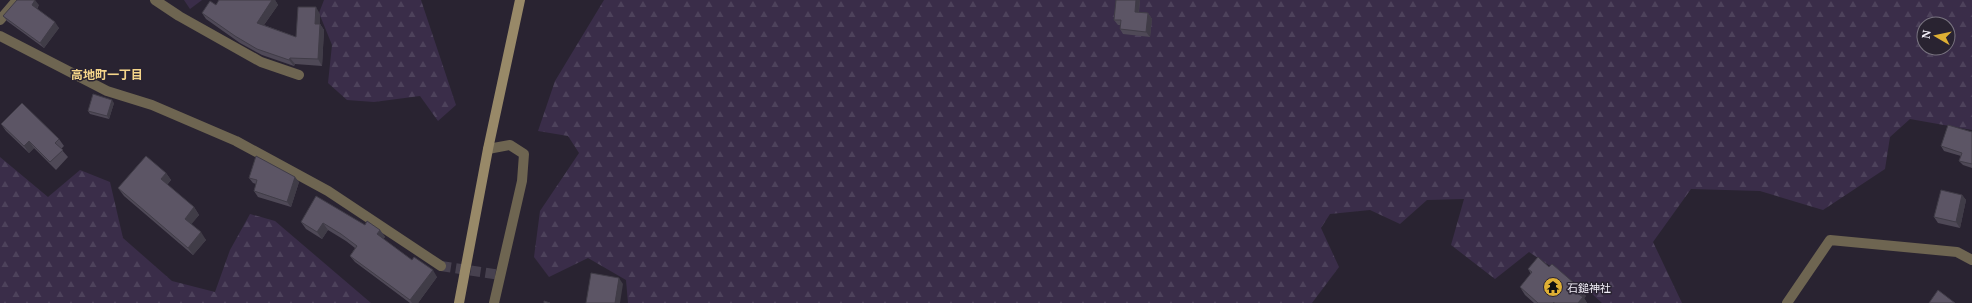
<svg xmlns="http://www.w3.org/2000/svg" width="1972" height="303" viewBox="0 0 1972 303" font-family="'Noto Serif','Noto Sans JP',serif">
<defs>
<pattern id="forest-firs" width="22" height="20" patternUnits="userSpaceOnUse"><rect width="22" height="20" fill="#3a2d49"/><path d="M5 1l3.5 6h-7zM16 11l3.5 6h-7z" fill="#4d425b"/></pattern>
</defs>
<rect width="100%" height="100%" fill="#292331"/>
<g fill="url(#forest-firs)" fill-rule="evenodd">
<polygon points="184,0 202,0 190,9"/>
<polygon points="324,0 421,0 456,105 438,121 420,96 374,102 347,100 328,83 332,45 319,13"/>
<path d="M604,0H1972V130L1910,119L1890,137L1885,169L1823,210L1760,191L1691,189L1653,242L1682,303H1602L1591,293L1529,252L1495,279L1451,245L1464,199L1427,200L1400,224L1370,210L1330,214L1321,228L1339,267L1312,303H628L626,280L588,258L549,277L534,257L540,211L579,153L568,136L538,131L555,81ZM1924,24H1948V48H1924Z"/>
<polygon points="0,157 48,197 80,170 110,182 123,238 172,281 215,292 230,250 250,214 275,221 371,303 0,303"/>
</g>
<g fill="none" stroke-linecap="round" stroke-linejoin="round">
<polyline stroke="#47414f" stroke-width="10" stroke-dasharray="10 5" stroke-linecap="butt" points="441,266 500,275"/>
<g stroke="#6e6551" stroke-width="10">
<polyline points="155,0 179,16 261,62 299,75"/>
<polyline points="0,20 17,0"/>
<polyline points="0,36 107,91 152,105 236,141 328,191 441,266"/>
<polyline points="488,149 510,145 524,154 522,181 494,303"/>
<polyline points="1787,303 1830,240 1957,252 1972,260"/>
</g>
<polyline stroke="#988968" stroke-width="10" points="459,303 488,149 520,0"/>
</g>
<g fill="#4f4957">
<polygon points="219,0 275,0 278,5 264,25 296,37 320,14 320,24 324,30 322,66 295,64 294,66 262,55 240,43 206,19 202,13 216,5"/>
<polygon points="1140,0 1139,12 1148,13 1152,19 1150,37 1123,34 1120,29 1120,25 1118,25 1114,20"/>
<polygon points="39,5 37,9 59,28 44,48 7,21 3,16"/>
<polygon points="114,103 109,119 90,114 88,111"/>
<polygon points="1,124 59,139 64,146 61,149 68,157 56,170 34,148 29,153 6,131"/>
<polygon points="1972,132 1972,168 1963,165 1959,161 1961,156 1944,151 1941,146"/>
<polygon points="166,173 171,180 167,185 194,207 199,215 191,224 206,240 193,255 124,196 118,188"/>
<polygon points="249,178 299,182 291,207 258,197 254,191 256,184 253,183"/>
<polygon points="1962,195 1966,200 1960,228 1938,223 1934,217"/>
<polygon points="301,222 365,225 380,230 385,237 383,239 412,260 437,277 418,303 410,303 355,262 350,256 355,248 346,241 328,230 322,239 306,229"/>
<polygon points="1549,267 1586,296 1584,298 1587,303 1534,303 1525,295 1520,287 1531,274 1528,269"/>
</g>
<g fill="#403c47">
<polygon points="35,0 39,5 35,10 32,5"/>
<polygon points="272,0 275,0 278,5 261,29 257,23"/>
<polygon points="1136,0 1140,0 1138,17 1135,12"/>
<polygon points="316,7 320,14 320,24 324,30 322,66 318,59 315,24"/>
<polygon points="1148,13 1152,19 1150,37 1146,32"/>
<polygon points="55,22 59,28 44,48 40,43"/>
<polygon points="290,58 295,64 294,66 289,60"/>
<polygon points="112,100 114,103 109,119 107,116"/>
<polygon points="29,141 34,148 29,153 24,146"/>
<polygon points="166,173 171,180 166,186 161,179"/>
<polygon points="295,177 299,182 291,207 287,202"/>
<polygon points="1962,195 1966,200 1960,228 1956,222"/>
<polygon points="194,207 199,215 190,226 185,219"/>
<polygon points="323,223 328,230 322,239 317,232"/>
<polygon points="380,230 385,237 381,241 377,234"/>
<polygon points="201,232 206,240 193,255 188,248"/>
<polygon points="433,270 437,277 418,303 412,303 410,300"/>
<polygon points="619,278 623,284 620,303 615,303"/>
<polygon points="1581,289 1586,296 1584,298 1587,303 1578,303 1577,293"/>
</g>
<g fill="#5c5565" stroke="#403c47">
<polygon points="17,0 35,0 32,5 55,22 40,43 3,16"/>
<polygon points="219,0 272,0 257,23 296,37 298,7 316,7 315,24 320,24 318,59 290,58 289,60 257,49 235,36 202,13 210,1 216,5"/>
<polygon points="1116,0 1136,0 1135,12 1148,13 1146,32 1120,29 1121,20 1114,20"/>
<polygon points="93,94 112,100 107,116 88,111"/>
<polygon points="22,103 59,139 55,143 63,150 50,162 29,141 24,146 1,124"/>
<polygon points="1948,125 1972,132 1972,164 1959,161 1962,153 1941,146"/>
<polygon points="146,156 166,173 161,179 194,207 185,219 201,232 188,248 118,188"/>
<polygon points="256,156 295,177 287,202 254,191 257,180 249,178"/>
<polygon points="1941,190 1962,195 1956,222 1934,217"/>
<polygon points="316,196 365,225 367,221 380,230 377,234 412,260 414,257 433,270 410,300 350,256 357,246 341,234 323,223 317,232 301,222"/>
<polygon points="1538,257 1549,267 1552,264 1581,289 1577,293 1583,297 1578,303 1554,303 1554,302 1553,303 1538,303 1520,287 1532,272 1528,269"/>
<polygon points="591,273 619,278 615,303 586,303"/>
<polygon points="1938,290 1955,303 1929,303"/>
<polygon points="544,301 550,303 544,303"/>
</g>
<defs>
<g id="temple-disc" transform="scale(1)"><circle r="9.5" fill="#dfb034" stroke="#292331"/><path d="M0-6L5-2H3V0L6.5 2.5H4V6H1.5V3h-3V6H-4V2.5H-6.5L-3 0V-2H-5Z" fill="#111"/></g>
</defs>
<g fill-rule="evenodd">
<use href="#temple-disc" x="1553" y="287"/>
</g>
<g text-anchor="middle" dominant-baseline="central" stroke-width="3" stroke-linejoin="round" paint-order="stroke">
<g font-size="11" fill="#f1edf7" stroke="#292331" text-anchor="start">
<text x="1567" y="287">石鎚神社</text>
</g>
<g font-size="12" font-weight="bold" fill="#f5d58a" stroke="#292331">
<text x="107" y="74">高地町一丁目</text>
</g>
</g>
<g transform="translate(1936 36) rotate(279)"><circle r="19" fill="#292331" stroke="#797480"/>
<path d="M0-3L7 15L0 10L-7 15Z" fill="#dfb034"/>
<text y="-6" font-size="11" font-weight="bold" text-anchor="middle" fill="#f1edf7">N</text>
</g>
</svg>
